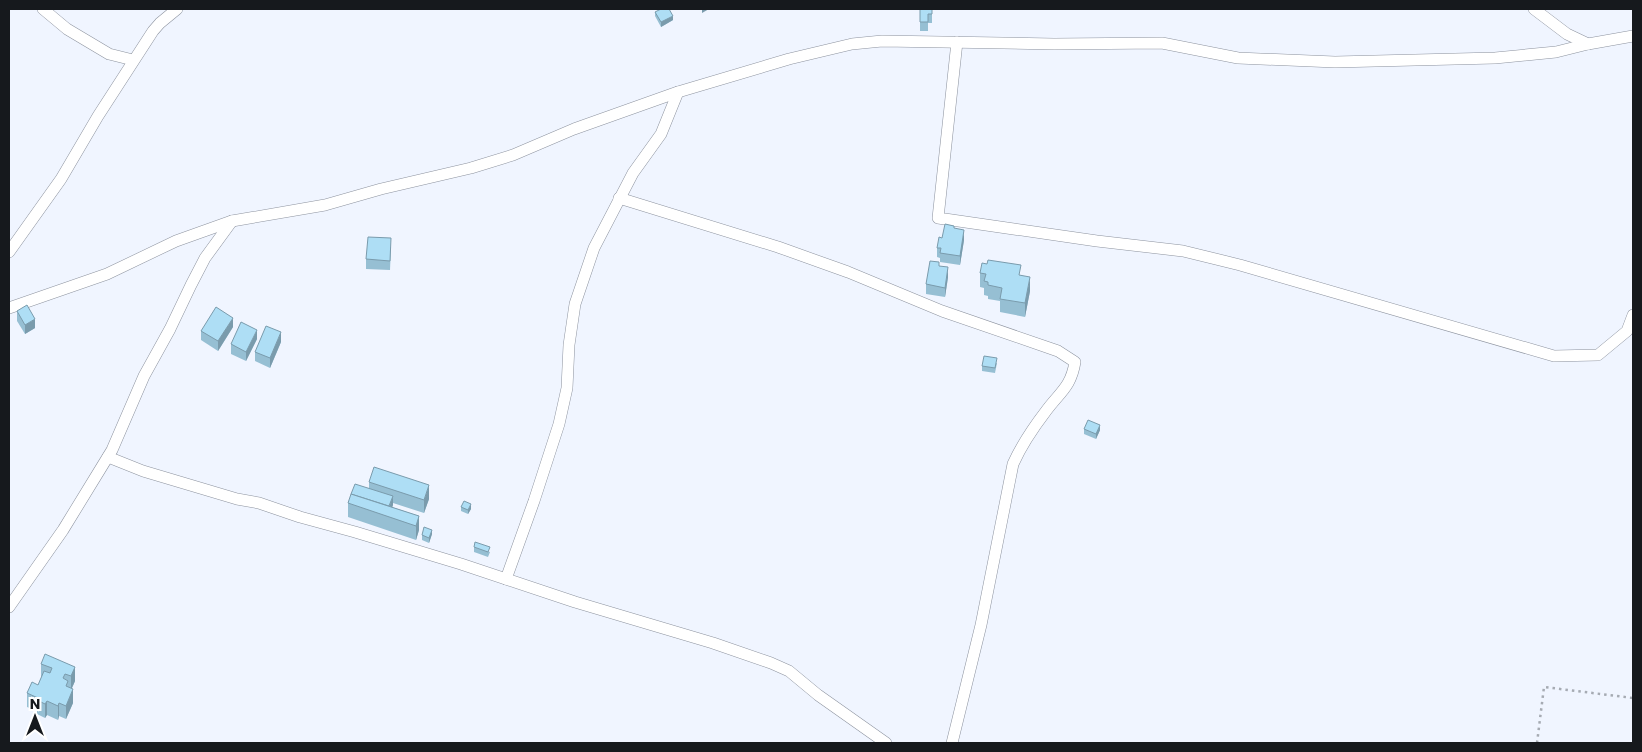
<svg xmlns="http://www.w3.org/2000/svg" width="1642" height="752" viewBox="0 0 1642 752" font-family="Poppins,sans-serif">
<rect width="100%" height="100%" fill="#f0f5ff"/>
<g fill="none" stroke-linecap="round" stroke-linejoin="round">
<g stroke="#8d939f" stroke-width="12">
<g id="street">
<polyline points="43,9 67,29 109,54 133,60"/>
<polyline points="1534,9 1567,34 1588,44"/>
<polyline points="957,42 938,218 1097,241 1183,251 1240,265 1554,356 1598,355 1627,331 1633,315"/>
<path d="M619,198L778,247L848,272L942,311L1058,351L1075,362C1071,387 1060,392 1046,411C1033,428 1022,444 1013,464L981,625L952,743"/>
<polyline points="9,252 61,179 98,116 153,31 160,23 177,9"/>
<polyline points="9,308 107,274 176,241 232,221 325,205 381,189 471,168 513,155 574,129 678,92 789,59 852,44 882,41 1054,44 1162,43 1238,58 1335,62 1495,58 1556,52 1588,44 1633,36"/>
<polyline points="108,457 143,471 237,499 259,503 300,517 355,532 461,564 575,602 713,643 771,663 789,671 818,695 886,743"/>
<polyline points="506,579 534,501 559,424 567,388 569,345 575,304 594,248 633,173 661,134 678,92"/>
<polyline points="9,607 63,530 112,450 144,376 170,329 191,285 205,258 232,221"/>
</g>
</g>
<polyline stroke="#a6abb3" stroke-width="2.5" stroke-dasharray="2.5 4" stroke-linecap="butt" points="1537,743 1544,687 1633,698"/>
<use href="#street" stroke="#fff" stroke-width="11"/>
</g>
<g fill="#96bfd3">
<polygon points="920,9 932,9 932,23 928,23 928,31 920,31"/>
<polygon points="655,12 673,20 661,27 655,16"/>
<polygon points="954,229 964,240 960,265 940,262 940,258 937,257 937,248 942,238"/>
<polygon points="391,247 390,270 366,269 366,259"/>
<polygon points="939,266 948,277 945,297 926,294 926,284"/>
<polygon points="980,273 1021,276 1030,291 1025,317 1000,312 1000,301 988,299 988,296 984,295 984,288 980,287"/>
<polygon points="17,311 35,328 25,334 17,321"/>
<polygon points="233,327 218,351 201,340 201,331"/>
<polygon points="257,339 246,361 231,354 231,344"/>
<polygon points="281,342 270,368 255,361 255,352"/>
<polygon points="997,363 995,373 982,371 982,366"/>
<polygon points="1084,429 1100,430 1096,439 1084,434"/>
<polygon points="369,482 429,499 424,513 393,503 392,507 419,516 419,530 416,540 348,517 348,503 369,488"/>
<polygon points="461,507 471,509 468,514 461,511"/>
<polygon points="432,534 429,543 422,540 422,535"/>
<polygon points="474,547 490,552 488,557 474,552"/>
<polygon points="41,664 75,667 75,681 72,688 73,703 66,719 59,716 58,720 47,715 45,718 37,714 37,711 27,707 27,693 38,685 41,678"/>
</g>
<g fill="#7a9bac">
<polygon points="702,9 709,9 702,13"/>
<polygon points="673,16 673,20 661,27 661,22"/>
<polygon points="964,230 964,240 960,265 960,256"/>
<polygon points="948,267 948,277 945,297 945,288"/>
<polygon points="1030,277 1030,291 1025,317 1025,303"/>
<polygon points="233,318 233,327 218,351 218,341"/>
<polygon points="35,319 35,328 25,334 25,325"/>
<polygon points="257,330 257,339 246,361 246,352"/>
<polygon points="281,332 281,342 270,368 270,358"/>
<polygon points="1100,425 1100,430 1096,439 1096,434"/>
<polygon points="429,485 429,499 424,513 424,500"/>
<polygon points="393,496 393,505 389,517 389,508"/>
<polygon points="471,504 471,509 468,514 468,510"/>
<polygon points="419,516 419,530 416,540 416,526"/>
<polygon points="432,530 432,534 429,543 429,538"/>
<polygon points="75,667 75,681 71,690 71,676"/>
<polygon points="73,689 73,703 66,719 66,706"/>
<polygon points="47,701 47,715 45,718 45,704"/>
<polygon points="59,703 59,716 58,720 58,706"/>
</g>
<g fill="#aedef5" stroke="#7a9bac">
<polygon points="661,9 669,9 673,16 661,22 655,12"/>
<polygon points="920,9 932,9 932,14 928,14 928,22 920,22"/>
<polygon points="945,224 954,226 954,228 964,230 960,256 940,253 941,248 937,248 939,237 942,238"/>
<polygon points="368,237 391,238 390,261 366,259"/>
<polygon points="988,260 1021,265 1019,275 1030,277 1025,303 1000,299 1002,288 988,285 988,282 984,281 986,274 980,273 982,263 987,264"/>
<polygon points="930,261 939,262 939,266 948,267 945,288 926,284"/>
<polygon points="27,305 35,319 25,325 17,311"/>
<polygon points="216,307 233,318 218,341 201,331"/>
<polygon points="241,322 257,330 246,352 231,344"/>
<polygon points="266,326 281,332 270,358 255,352"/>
<polygon points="984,356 997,358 995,368 982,366"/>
<polygon points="1088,420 1100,425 1096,434 1084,429"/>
<polygon points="374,467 429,485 424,500 369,482"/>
<polygon points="355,484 393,496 389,506 351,494"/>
<polygon points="351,494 419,516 416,526 348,503"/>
<polygon points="464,501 471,504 468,510 461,507"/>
<polygon points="424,527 432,530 429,538 422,535"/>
<polygon points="475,542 490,547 488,552 474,547"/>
<polygon points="45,654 75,667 71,676 65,674 63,678 68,681 66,686 73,689 66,706 59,703 58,706 47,701 45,704 37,700 38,698 27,693 32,682 38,685 44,671 50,673 52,668 41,664"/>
</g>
<rect width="1642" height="752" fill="none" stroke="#16191d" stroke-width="20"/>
<g transform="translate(35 717)" stroke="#ffffff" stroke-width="4" paint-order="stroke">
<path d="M0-4L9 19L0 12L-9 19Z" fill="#16191d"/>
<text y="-8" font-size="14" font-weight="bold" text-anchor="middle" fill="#16191d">N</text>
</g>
</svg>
